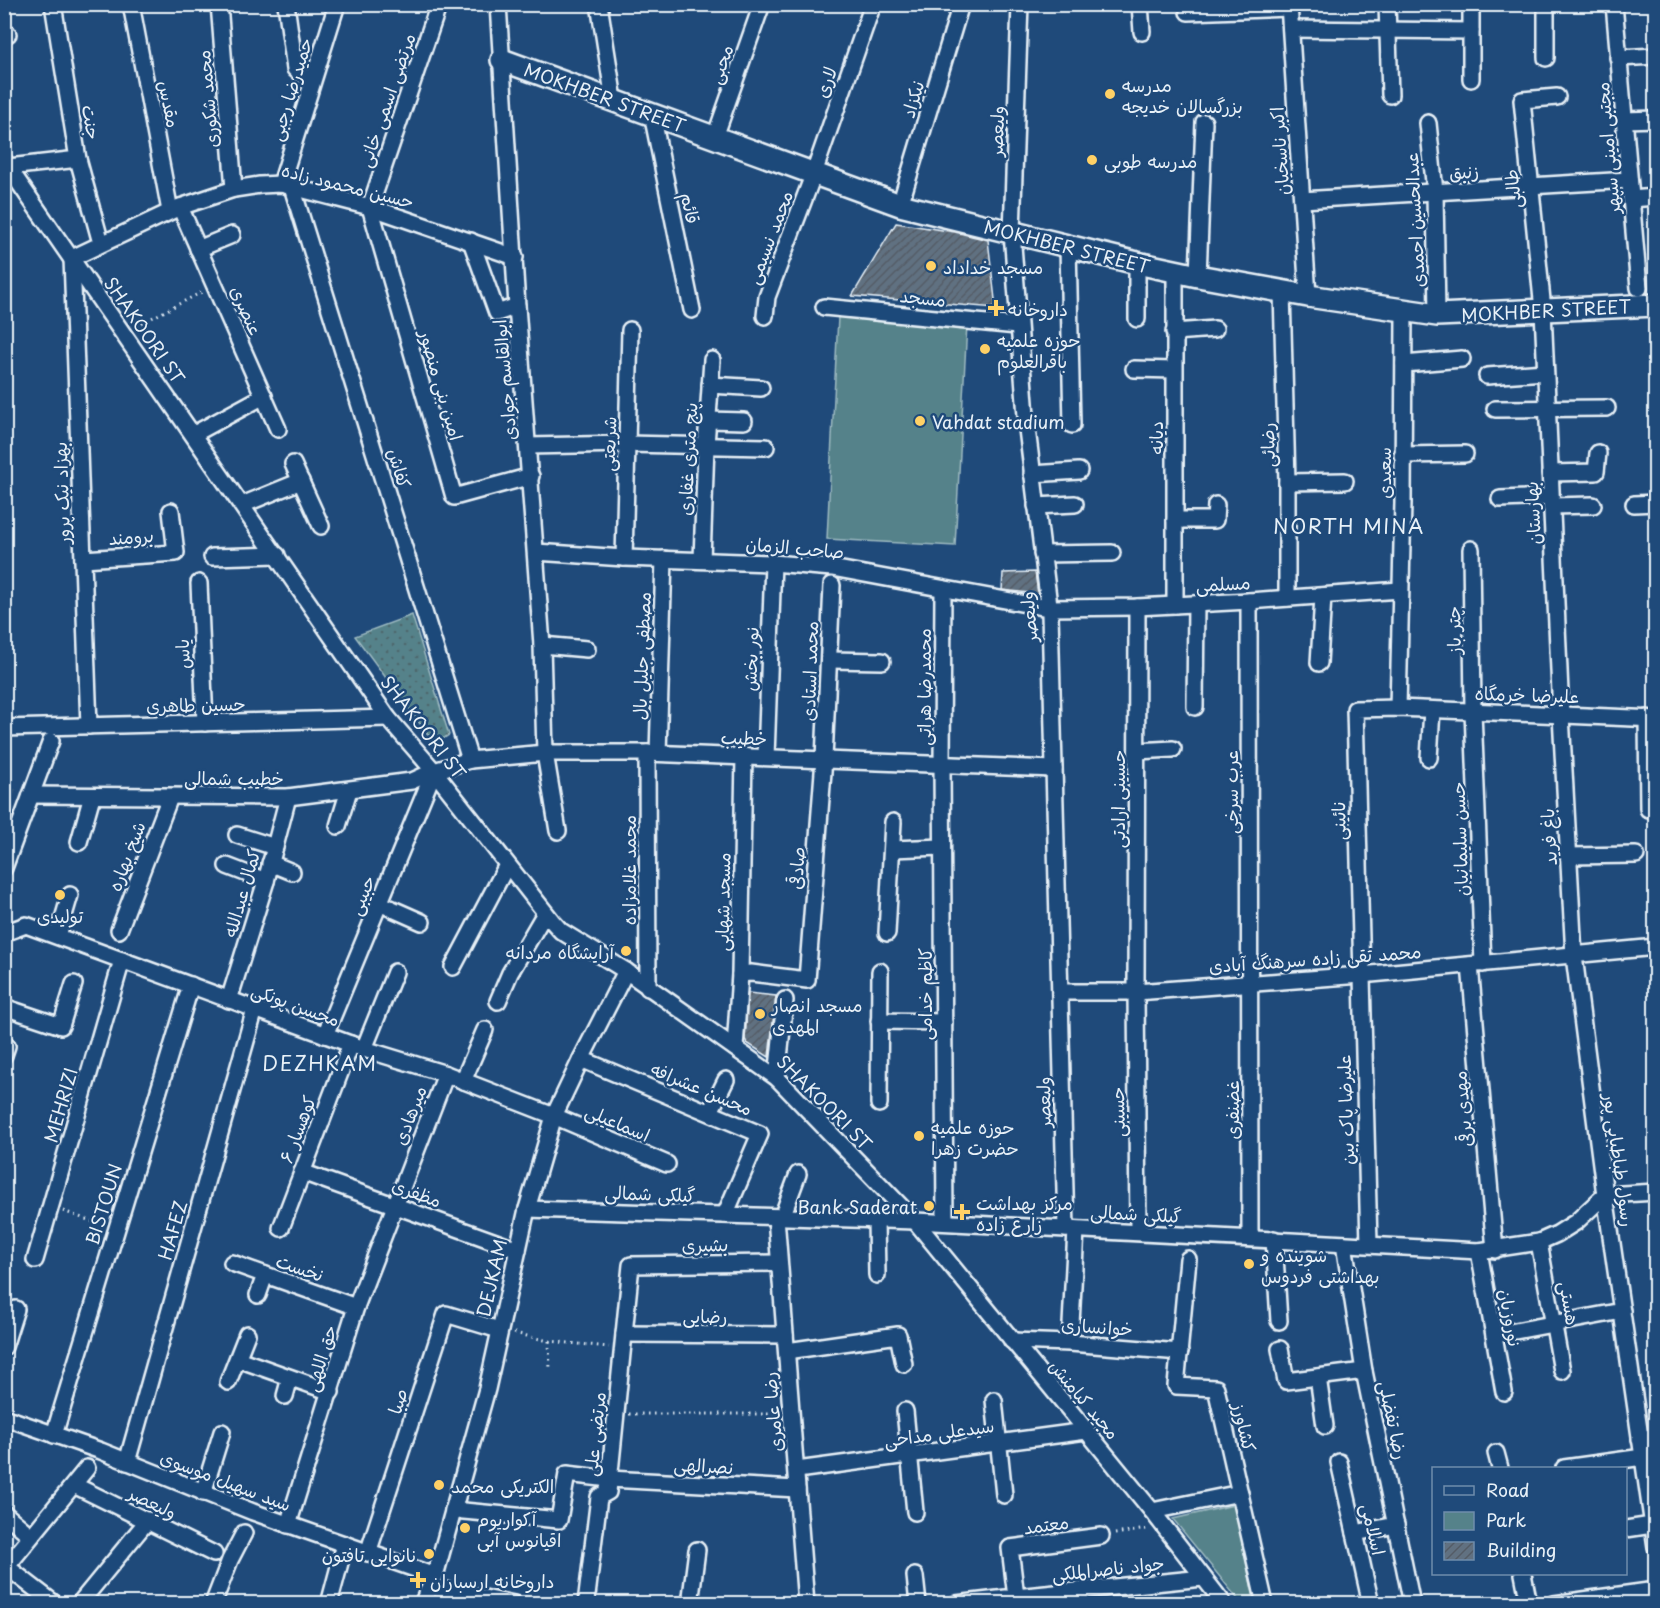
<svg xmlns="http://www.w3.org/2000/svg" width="1660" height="1608" viewBox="0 0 1660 1608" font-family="'Playpen Sans','Playpen Sans Arabic',sans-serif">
<defs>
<pattern id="grass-dots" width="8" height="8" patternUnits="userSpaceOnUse" patternTransform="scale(1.5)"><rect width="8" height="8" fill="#55828a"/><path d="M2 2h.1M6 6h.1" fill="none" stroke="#4e686d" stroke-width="1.8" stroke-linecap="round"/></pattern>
<pattern id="building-hatch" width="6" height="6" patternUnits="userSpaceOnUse" patternTransform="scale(1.5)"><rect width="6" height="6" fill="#617181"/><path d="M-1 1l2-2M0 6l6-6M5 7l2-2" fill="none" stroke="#545c66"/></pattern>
</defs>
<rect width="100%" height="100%" fill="#1f4a7a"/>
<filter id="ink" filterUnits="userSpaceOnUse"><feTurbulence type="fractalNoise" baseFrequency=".0167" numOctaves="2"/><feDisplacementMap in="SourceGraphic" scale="12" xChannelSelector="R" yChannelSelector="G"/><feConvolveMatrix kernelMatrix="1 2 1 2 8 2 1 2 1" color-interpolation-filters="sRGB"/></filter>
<g filter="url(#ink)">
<polygon fill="#33567c" points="5,789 16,789 5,824 4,789"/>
<polygon fill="url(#grass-dots)" stroke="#9ebac1" stroke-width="1.5" points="412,615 449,735 435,744 355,636"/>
<g fill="#55828a" stroke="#9ebac1" stroke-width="1.5">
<polygon points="838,317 967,324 955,546 827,539"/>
<polygon points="1234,1505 1255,1603 1241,1603 1173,1519"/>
</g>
<g fill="url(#building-hatch)" stroke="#e8f1f8" stroke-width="1.5">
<polygon points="896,223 955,232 988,240 996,308 852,296"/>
<polygon points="1035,572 1038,594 1002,590 1003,573"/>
<polygon points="748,993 776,996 769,1057 747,1043 745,1039"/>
</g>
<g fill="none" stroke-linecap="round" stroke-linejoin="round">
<g stroke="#e8f1f8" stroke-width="20">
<g id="street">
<polyline points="53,4 78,159 101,243"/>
<polyline points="131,4 170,211"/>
<polyline points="219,4 234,189"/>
<polyline points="286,4 295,69 312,82"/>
<polyline points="439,4 370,207 454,497 531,476"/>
<polyline points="498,4 517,306 542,645 545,753 558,831"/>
<polyline points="599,4 614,100"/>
<polyline points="1020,4 1012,232 1027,429 1050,613 1066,1229"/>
<polyline points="1140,4 1142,32"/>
<polyline points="1289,4 1308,296"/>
<polyline points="1387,4 1390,95"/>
<polyline points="1471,4 1471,79"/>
<polyline points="1546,4 1546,58"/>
<polyline points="1614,4 1639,288"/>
<polyline points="1188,12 1290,8"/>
<polyline points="1291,29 1471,31"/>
<polyline points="4,34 8,34"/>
<polyline points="1618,58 1656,56"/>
<polyline points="1557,97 1522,100 1543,310 1561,715 1574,956 1605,1195 1656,1547"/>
<polyline points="652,114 692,310"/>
<polyline points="1624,120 1656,119"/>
<polyline points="1428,123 1435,192 1437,315"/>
<polyline points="715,137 762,4"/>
<polyline points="4,161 388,718 434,771 552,921 561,931 626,971 777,1078 915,1221 1152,1511 1224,1604"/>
<polyline points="9,167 78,159"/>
<polyline points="281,184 337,4"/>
<polyline points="292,187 470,760"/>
<polyline points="1631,199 1656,197"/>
<polyline points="1302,200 1629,180"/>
<polyline points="900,205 961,4"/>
<polyline points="180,207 278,429"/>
<polyline points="471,241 497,313 517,306"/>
<polyline points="1068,246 1072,425"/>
<polyline points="198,249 232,235"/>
<polyline points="1137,263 1137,319"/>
<polyline points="1198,276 1204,122"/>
<polyline points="1282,291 1287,482 1287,598"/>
<polyline points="824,307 1017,326"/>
<polyline points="765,316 767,297 814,173 873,4"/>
<polyline points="1174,332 1215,329"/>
<polyline points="1404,364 1462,359"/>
<polyline points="1134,369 1174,370"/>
<polyline points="1487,376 1545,372"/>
<polyline points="710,385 761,388"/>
<polyline points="1495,409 1607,408"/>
<polyline points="708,420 744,421"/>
<polyline points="194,434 264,396"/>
<polyline points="528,446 627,444 766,447"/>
<polyline points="1402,455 1465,454"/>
<polyline points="293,464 321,526"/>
<polyline points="1550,473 1596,472 1598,453"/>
<polyline points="1032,474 1079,471"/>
<polyline points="1287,482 1345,481"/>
<polyline points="1500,499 1551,497"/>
<polyline points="1634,504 1656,503"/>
<polyline points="242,505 301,481"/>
<polyline points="1036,506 1075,504"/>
<polyline points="1551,506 1593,505"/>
<polyline points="1175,520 1215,520 1216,505"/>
<polyline points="1471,549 1473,711 1483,964"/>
<polyline points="536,552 624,558 773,563 832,568 1048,608 1137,607 1249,601 1400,590"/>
<polyline points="1042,554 1112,553"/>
<polyline points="212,557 277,555"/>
<polyline points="624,558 630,330"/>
<polyline points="83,559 176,553 171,511"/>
<polyline points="702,560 706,445 712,360"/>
<polyline points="199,583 205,723"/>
<polyline points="943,589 942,764 945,1222"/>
<polyline points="1249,601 1250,1238"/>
<polyline points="1175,605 1175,271"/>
<polyline points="1137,607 1136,992 1138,1232"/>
<polyline points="542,645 587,649"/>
<polyline points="830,660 882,661"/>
<polyline points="1319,663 1323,596"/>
<polyline points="1195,707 1196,604"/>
<polyline points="1398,708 1403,503 1404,311"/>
<polyline points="1647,718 1648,809"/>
<polyline points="89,726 72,258 180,207 234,189 260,185 281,184 370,207 515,257"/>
<polyline points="4,728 388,718"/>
<polyline points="1137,751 1173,749"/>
<polyline points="647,753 648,988"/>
<polyline points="658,753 664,559"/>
<polyline points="766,757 773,563"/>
<polyline points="1429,758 1432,710"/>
<polyline points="31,795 288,797 412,781 434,771 470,760 545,753 647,753 1054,769"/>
<polyline points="338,826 349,790"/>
<polyline points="237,835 275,847"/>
<polyline points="79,842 92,796"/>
<polyline points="892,849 942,847"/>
<polyline points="1568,856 1636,855"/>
<polyline points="270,863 292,872"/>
<polyline points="227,866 266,881"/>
<polyline points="4,868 51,741"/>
<polyline points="379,903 422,922"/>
<polyline points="119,930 170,797"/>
<polyline points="4,933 26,925 364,1049 446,1074 554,1116 667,1164"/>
<polyline points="887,933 893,822"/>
<polyline points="58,936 70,895"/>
<polyline points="1470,965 1495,1250"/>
<polyline points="453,967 507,865"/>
<polyline points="740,974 751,973 807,980 824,759 832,585"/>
<polyline points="1060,992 1136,992 1361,975 1656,947"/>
<polyline points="229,1000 266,881 288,797"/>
<polyline points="498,1001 510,973 545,913"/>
<polyline points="4,1007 61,1026 74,984"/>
<polyline points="879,1021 944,1022"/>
<polyline points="325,1035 434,771"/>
<polyline points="735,1048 740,974 744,756"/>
<polyline points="364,1049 395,972"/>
<polyline points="4,1055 7,1046"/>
<polyline points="581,1059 760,1134 725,1215"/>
<polyline points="777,1078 785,1000"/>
<polyline points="463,1081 485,1030"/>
<polyline points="879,1104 880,971"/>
<polyline points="710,1112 726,1080"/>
<polyline points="302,1172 518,1250"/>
<polyline points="527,1209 915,1221 1479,1251 1539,1242 1557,1234 1576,1222 1605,1195 1656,1192"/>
<polyline points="776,1217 806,1604"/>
<polyline points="782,1217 798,1174"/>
<polyline points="876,1220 877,1275"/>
<polyline points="281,1228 351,1044"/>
<polyline points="1274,1239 1279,1321"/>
<polyline points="1539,1242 1562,1371"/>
<polyline points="1344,1244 1364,1371 1412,1604"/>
<polyline points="1369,1244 1355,709 1398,708 1656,719"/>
<polyline points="1479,1251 1504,1392"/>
<polyline points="1188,1259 1176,1386 1216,1388 1265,1604"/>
<polyline points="35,1260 122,960"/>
<polyline points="232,1263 356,1307"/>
<polyline points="258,1295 265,1275"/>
<polyline points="624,1334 785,1335"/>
<polyline points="1494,1335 1622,1311"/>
<polyline points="1012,1341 1070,1343 1180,1352"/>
<polyline points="1070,1343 1076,1230"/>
<polyline points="4,1347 16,1309"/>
<polyline points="1280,1349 1286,1381 1364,1371"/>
<polyline points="787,1351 898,1335 904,1364"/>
<polyline points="238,1359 331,1392"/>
<polyline points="1318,1377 1325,1426"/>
<polyline points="228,1382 247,1334"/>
<polyline points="285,1396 290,1378"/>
<polyline points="994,1400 1004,1495"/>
<polyline points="905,1411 915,1512"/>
<polyline points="4,1417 101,1451 253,1512 435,1576"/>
<polyline points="54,1435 191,985"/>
<polyline points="1640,1439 1656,1436"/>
<polyline points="1496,1453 1500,1468"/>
<polyline points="127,1462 255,1009"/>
<polyline points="1339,1462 1371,1604"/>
<polyline points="1564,1468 1643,1457"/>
<polyline points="797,1470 1086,1431"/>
<polyline points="74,1485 214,1554"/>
<polyline points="203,1493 222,1432"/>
<polyline points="453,1510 559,1520 567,1474 609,1479 797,1489"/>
<polyline points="1152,1511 1240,1493"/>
<polyline points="4,1513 31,1536"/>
<polyline points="288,1525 356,1307 446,1074"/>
<polyline points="1626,1529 1652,1525"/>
<polyline points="1355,1533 1396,1525"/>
<polyline points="1101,1536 1010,1548 1016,1597 1203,1578"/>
<polyline points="368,1553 446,1314 499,1330"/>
<polyline points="7,1567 55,1604"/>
<polyline points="4,1570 87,1468"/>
<polyline points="1523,1574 1529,1604"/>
<polyline points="915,1576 918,1604"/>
<polyline points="430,1587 514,1604"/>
<polyline points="79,1604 148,1520"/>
<polyline points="213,1604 230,1560 244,1533"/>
<polyline points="329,1604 345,1544"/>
<polyline points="422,1604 435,1576 487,1389 527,1209 554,1116 581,1059 626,971"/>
<polyline points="586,1604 599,1497 608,1492 631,1265 779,1263"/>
<polyline points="690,1604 697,1550"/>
<polyline points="956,1604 1006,1598"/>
<polyline points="1554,1604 1656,1590"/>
</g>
</g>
<g stroke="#e8f1f8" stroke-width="26">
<polyline id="secondary" points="502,60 900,205 1137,263 1198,276 1308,296 1437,315 1656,305"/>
</g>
<g stroke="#e8f1f8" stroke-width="3" stroke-dasharray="1.5 4.5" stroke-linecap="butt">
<polyline points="136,326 202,292"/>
<polyline points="1040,428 1058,426"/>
<polyline points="63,1211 102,1225"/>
<polyline points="514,1333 549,1341 609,1347"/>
<polyline points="549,1341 550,1370"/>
<polyline points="629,1414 776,1414"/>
<polyline points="1115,1534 1147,1529"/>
</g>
<use href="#street" stroke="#1f4a7a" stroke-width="15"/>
<use href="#secondary" stroke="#1f4a7a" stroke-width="21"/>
</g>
</g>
<g fill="#ffd166" stroke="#1f4a7a" stroke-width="2">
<circle cx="1110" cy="94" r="6"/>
<circle cx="1092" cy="160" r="6"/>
<circle cx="931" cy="266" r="6"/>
<path d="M993 299h6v6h6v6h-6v6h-6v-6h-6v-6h6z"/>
<circle cx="985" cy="349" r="6"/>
<circle cx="920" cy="421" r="6"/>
<circle cx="60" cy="895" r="6"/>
<circle cx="626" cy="951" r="6"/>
<circle cx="760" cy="1014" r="6"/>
<circle cx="919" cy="1136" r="6"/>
<circle cx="929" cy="1206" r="6"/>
<path d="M959 1203h6v6h6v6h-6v6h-6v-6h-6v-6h6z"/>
<circle cx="1249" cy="1264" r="6"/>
<circle cx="439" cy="1485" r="6"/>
<circle cx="465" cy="1528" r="6"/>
<circle cx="429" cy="1554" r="6"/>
<path d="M415 1571h6v6h6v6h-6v6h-6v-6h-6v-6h6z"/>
</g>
<g text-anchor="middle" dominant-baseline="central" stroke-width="5" stroke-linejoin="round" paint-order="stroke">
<g font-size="18" fill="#e8f1f8" stroke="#1f4a7a">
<text transform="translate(720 64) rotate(-70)">محبی</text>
<text transform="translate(825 82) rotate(-71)">لاری</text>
<text transform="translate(290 89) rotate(-73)">حمیدرضا رجبی</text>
<text transform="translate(605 97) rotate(20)">MOKHBER STREET</text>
<text transform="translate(207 99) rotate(-95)">محمد شکوری</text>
<text transform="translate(912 99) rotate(-73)">نیکزاد</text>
<text transform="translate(386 100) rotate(-71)">مرتضی اسمی خانی</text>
<text transform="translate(170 104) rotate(79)">مقدس</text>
<text transform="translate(92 122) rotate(81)">جنت</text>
<text transform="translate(996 131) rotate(-88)">ولیعصر</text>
<text transform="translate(1607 148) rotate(-95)">مجتبی امینی سپهر</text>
<text transform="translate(1279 151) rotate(-94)">اکبر ناسخیان</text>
<text transform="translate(1464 171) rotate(-3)">زنبق</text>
<text transform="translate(348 185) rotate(14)">حسین محمود زاده</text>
<text transform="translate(1512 189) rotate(-96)">طالبی</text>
<text transform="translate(691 208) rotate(78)">قائم</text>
<text transform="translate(1414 220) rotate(-93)">عبدالحسین احمدی</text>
<text transform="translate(769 237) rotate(-69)">محمد نسیمی</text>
<text transform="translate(1067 246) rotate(14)">MOKHBER STREET</text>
<text transform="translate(923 297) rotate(6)">مسجد</text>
<text transform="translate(247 310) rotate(66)">عنصری</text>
<text transform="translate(1546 310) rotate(-3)">MOKHBER STREET</text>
<text transform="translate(145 330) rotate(55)">SHAKOORI ST</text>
<text transform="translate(504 380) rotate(-95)">ابوالقاسم جوادی</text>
<text transform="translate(442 385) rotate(74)">امین بنی منصور</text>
<text transform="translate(1155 438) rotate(-90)">دیانه</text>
<text transform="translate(608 444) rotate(-88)">شریعتی</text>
<text transform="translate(1267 445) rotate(-91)">رضائی</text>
<text transform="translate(687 459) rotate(-87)">پنج متری غفاری</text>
<text transform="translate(400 468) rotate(73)">کفاش</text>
<text transform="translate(1383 473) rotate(-90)">سعیدی</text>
<text transform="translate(61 493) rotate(-92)">بهزاد نیک پرور</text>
<text transform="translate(1532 513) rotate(-93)">بهارستان</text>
<text transform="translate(131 536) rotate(-4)">برومند</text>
<text transform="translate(795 547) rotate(5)">صاحب الزمان</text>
<text transform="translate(1223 583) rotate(-3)">مسلمی</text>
<text transform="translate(1028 617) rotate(-95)">ولیعصر</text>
<text transform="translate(1453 630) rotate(-91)">چتر باز</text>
<text transform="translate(182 654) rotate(-93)">یاس</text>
<text transform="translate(641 656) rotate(-88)">مصطفی جلیل بال</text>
<text transform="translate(750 659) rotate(-88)">نور بخش</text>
<text transform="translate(809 671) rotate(-88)">محمد استادی</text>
<text transform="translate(923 687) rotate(-90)">محمدرضا هراتی</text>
<text transform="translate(1527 694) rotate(2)">علیرضا خرمگاه</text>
<text transform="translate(196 704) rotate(-1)">حسین طاهری</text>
<text transform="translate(424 727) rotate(52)">SHAKOORI ST</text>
<text transform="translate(744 737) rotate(2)">خطیب</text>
<text x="234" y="777">خطیب شمالی</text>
<text transform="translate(1230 792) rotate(-90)">عرب سرخی</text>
<text transform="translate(1117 799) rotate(-90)">حسینی ارادتی</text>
<text transform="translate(1338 821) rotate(-91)">نائینی</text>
<text transform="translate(1548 837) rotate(-93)">باغ فرید</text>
<text transform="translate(1459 839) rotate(-92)">حسن سلیمانیان</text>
<text transform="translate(126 856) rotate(-69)">شیخ بهاره</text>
<text transform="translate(796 868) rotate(-86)">صادقی</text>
<text transform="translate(628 870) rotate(-90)">محمد غلامزاده</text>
<text transform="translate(241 893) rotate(-74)">کمال عبدالله</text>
<text transform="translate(361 895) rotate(-67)">حبیبی</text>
<text transform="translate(722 902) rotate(-89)">مسجد شهابی</text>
<text transform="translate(1315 958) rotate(-4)">محمد تقی زاده سرهنگ آبادی</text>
<text transform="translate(924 994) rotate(-90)">کاظم خدامی</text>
<text transform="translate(296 1004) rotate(20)">محسن پونکی</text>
<text transform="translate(702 1088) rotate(23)">محسن عشرافه</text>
<text transform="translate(825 1102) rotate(45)">SHAKOORI ST</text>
<text transform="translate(1043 1102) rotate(-91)">ولیعصر</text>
<text transform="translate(60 1105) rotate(-74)">MEHRIZI</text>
<text transform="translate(1462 1109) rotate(-95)">مهدی برقی</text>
<text transform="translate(1231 1110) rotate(-90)">غضنفری</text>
<text transform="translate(1345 1110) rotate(-92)">علیرضا پاک بین</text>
<text transform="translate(1117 1112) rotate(-91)">حسینی</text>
<text transform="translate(409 1115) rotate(-69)">میرهادی</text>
<text transform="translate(618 1122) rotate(23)">اسماعیلی</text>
<text transform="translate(297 1129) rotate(-69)">کوهسار ۶</text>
<text transform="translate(1620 1160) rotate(82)">رسول طباطبایی پور</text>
<text transform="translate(417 1192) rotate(20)">مظفری</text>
<text transform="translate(650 1193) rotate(2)">گيلکی شمالی</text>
<text transform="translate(103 1204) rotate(-73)">BISTOUN</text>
<text transform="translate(1136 1213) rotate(3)">گيلکی شمالی</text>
<text transform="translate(172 1230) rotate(-74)">HAFEZ</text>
<text transform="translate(705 1244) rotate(-1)">بشیری</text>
<text transform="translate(300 1267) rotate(19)">نخست</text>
<text transform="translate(491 1278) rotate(-77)">DEJKAM</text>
<text transform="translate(1570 1303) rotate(80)">هستی</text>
<text x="705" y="1315">رضایی</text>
<text transform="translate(1511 1318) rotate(80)">نوروزیان</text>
<text transform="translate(1097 1326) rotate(4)">خوانساری</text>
<text transform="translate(320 1358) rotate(-73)">حق اللهی</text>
<text transform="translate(1085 1399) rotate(50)">مجید کیامنش</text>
<text transform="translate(397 1401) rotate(-72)">صبا</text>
<text transform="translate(772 1412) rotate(-95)">رضا عامری</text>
<text transform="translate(1394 1420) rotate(78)">رضا تفضلی</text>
<text transform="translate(1245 1427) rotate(77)">کشاورز</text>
<text transform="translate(939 1432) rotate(-8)">سیدعلی مداحی</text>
<text transform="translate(594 1434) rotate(-84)">مرتضی علی</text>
<text transform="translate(704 1465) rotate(3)">نصرالهی</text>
<text transform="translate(226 1480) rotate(21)">سید سهیل موسوی</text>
<text transform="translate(153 1502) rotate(26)">ولیعصر</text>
<text transform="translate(1046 1524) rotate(-8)">معتمد</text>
<text transform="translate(1374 1529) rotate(77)">اسلامی</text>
<text transform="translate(1108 1568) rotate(-6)">جواد ناصرالملکی</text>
</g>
<g font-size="18" fill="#e8f1f8" stroke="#1f4a7a" text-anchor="start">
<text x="1122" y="84">مدرسه<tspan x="1122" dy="21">بزرگسالان خدیجه</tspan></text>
<text x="1104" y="160">مدرسه طوبی</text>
<text x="943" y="266">مسجد خداداد</text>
<text x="1008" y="308">داروخانه</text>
<text x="997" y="339">حوزه علمیه<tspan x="997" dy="21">باقرالعلوم</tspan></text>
<text x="932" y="421">Vahdat stadium</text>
<text x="60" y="915" text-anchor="middle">تولیدی</text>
<text x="614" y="951" text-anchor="end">آرایشگاه مردانه</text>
<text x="772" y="1004">مسجد انصار<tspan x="772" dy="21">المهدی</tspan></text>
<text x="931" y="1126">حوزه علمیه<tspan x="931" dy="21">حضرت زهرا</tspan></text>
<text x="976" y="1202">مرکز بهداشت<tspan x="976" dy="21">زارع زاده</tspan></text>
<text x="917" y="1206" text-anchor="end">Bank Saderat</text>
<text x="1261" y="1254">شوینده و<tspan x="1261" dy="21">بهداشتی فردوس</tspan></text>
<text x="451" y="1485">الکتریکی محمد</text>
<text x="477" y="1518">آکواریوم<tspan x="477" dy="21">اقیانوس آبی</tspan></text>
<text x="417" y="1554" text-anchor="end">نانوایی تافتون</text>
<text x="430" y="1580">داروخانه ارسباران</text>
</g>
<g font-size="20" letter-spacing="1.5" fill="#e8f1f8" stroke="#1f4a7a">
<text x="1349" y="526">NORTH MINA</text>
<text x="320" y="1063">DEZHKAM</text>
</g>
</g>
<rect width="1660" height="1608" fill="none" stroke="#1f4a7a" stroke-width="24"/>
<rect x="12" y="12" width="1636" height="1584" fill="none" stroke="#e8f1f8" stroke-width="2" filter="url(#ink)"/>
<rect x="1432" y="1467" width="195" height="108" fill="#1f4a7a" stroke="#6f8dac" stroke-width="1.5"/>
<rect x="1444" y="1486" width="30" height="9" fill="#1f4a7a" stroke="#6f8dac" stroke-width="1.5"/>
<text x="1486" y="1497" font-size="18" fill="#e8f1f8">Road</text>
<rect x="1444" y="1512" width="30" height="18" fill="#55828a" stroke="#6f8dac" stroke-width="1.5"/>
<text x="1486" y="1527" font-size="18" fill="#e8f1f8">Park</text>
<rect x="1444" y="1542" width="30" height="18" fill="url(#building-hatch)" stroke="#6f8dac" stroke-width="1.5"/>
<text x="1486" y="1557" font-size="18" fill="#e8f1f8">Building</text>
</svg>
